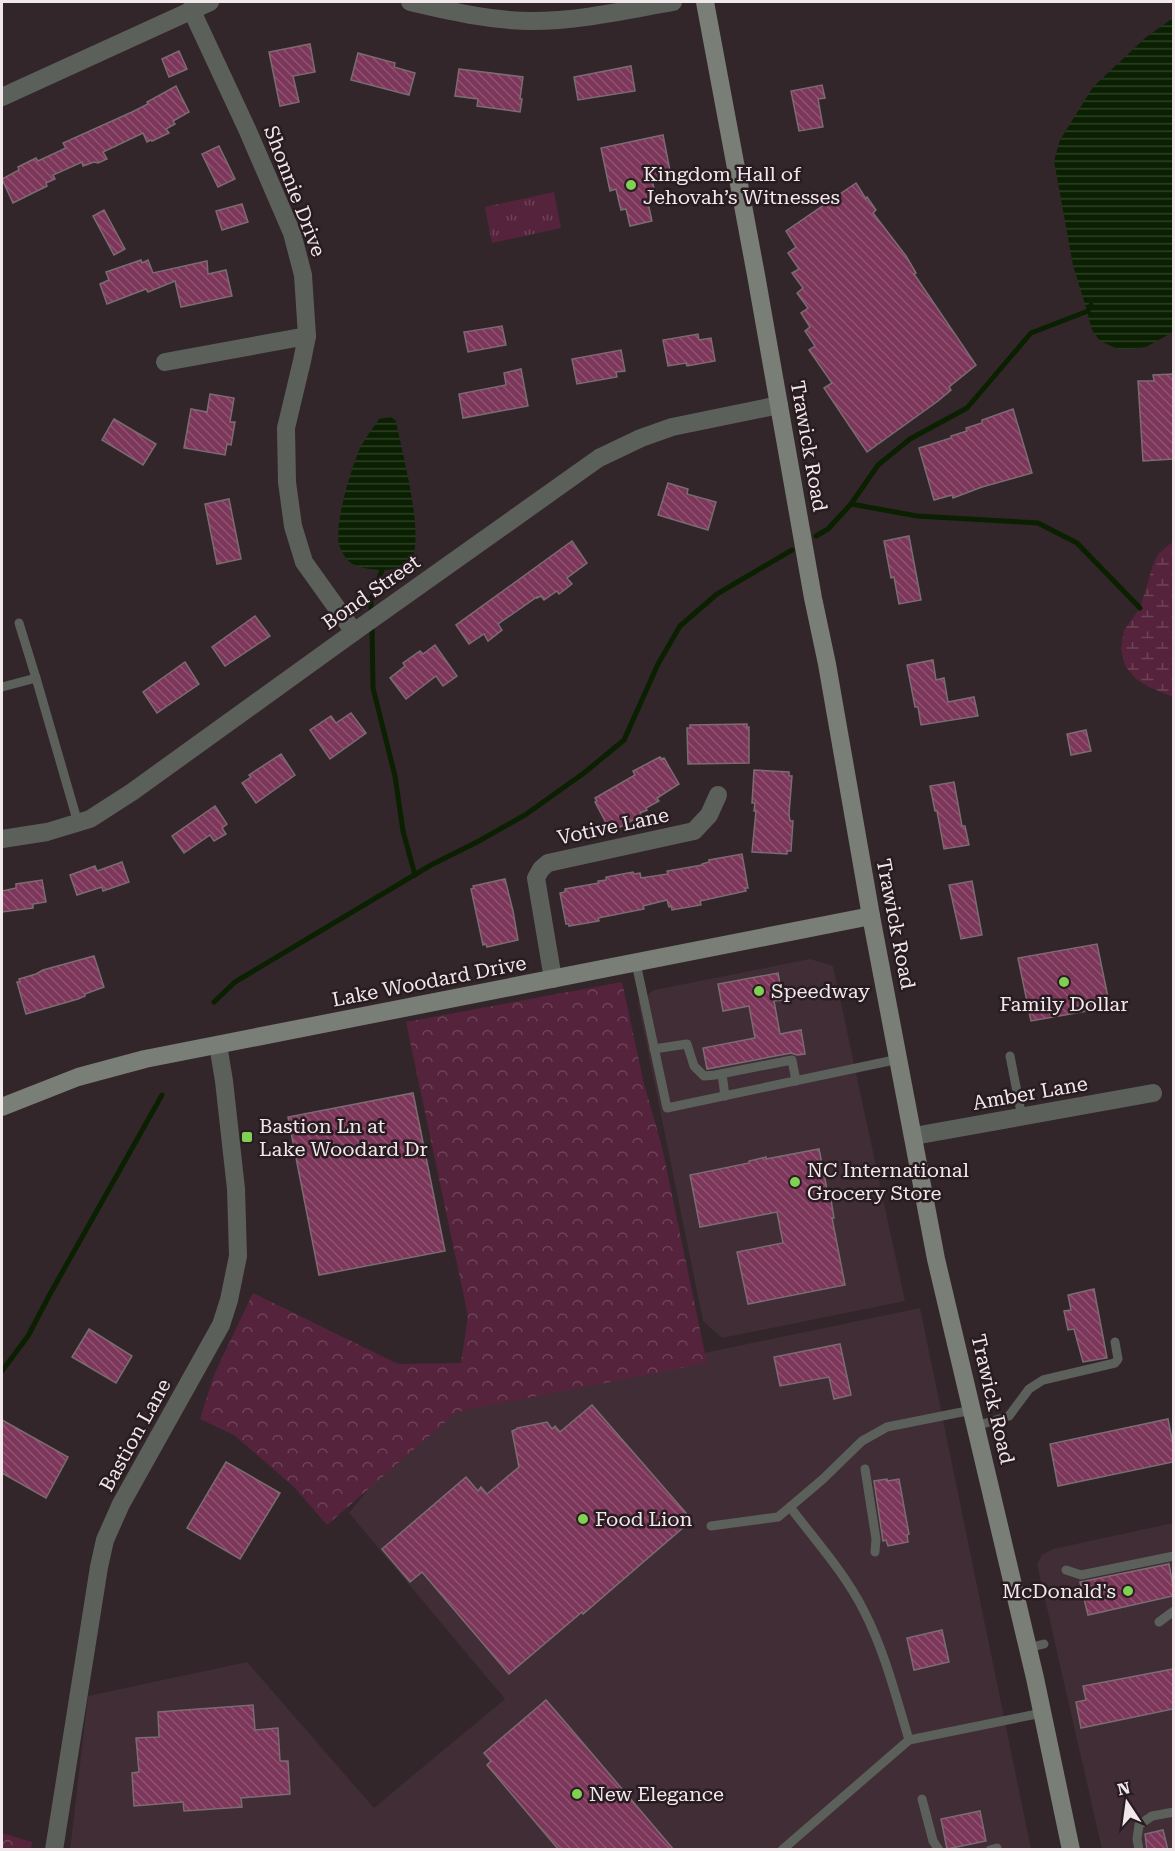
<svg xmlns="http://www.w3.org/2000/svg" width="1175" height="1851" viewBox="0 0 1175 1851" font-family="'Roboto Serif',serif">
<defs>
<pattern id="grass-tufts" width="24" height="20" patternUnits="userSpaceOnUse" patternTransform="scale(1.5)"><rect width="24" height="20" fill="#55233c"/><path d="M3 7l-1-3M5 7V3M7 7l1-3M15 17l-1-3M17 17v-4M19 17l1-3" fill="none" stroke="#6e4358"/></pattern>
<pattern id="forest-crowns" width="20" height="18" patternUnits="userSpaceOnUse" patternTransform="scale(1.5)"><rect width="20" height="18" fill="#55233c"/><path d="M2 6a3 3 0 1 1 6 0M12 15a3 3 0 1 1 6 0" fill="none" stroke="#6e4358"/></pattern>
<pattern id="wetland-marsh" width="20" height="14" patternUnits="userSpaceOnUse" patternTransform="scale(1.5)"><rect width="20" height="14" fill="#55233c"/><path d="M1 5h8M5 5V1M11 12h8M15 12V8" fill="none" stroke="#6e4358"/></pattern>
<pattern id="water-rules" width="6" height="5" patternUnits="userSpaceOnUse" patternTransform="scale(1.5)"><rect width="6" height="5" fill="#0a2001"/><path d="M0 2.5h6" fill="none" stroke="#2e4026"/></pattern>
<pattern id="building-back-hatch" width="6" height="6" patternUnits="userSpaceOnUse" patternTransform="scale(1.5)"><rect width="6" height="6" fill="#7c3659"/><path d="M-1 5l2 2M0 0l6 6M5-1l2 2" fill="none" stroke="#8f5371"/></pattern>
</defs>
<rect width="100%" height="100%" fill="#32262b"/>
<g fill="#402d36">
<polygon points="810,959 833,966 905,1301 722,1338 703,1321 638,1002 654,990"/>
<polygon points="920,1308 1031,1849 70,1850 88,1696 247,1662 374,1808 505,1699 349,1513 432,1410"/>
<polygon points="1173,1523 1173,1849 1102,1849 1037,1564 1042,1555 1053,1549"/>
</g>
<polygon fill="url(#grass-tufts)" points="554,192 561,228 492,243 485,207"/>
<g fill="url(#forest-crowns)">
<polygon points="622,982 644,1084 662,1147 707,1363 457,1412 327,1525 294,1487 234,1435 200,1419 214,1375 253,1293 398,1364 461,1363 468,1316 406,1022"/>
<polygon points="2,1833 32,1842 31,1849 2,1849"/>
</g>
<polygon fill="url(#wetland-marsh)" points="1171,543 1173,543 1173,697 1149,687 1136,679 1125,666 1121,648 1124,630 1140,608 1153,565 1158,554"/>
<g fill="url(#water-rules)">
<polygon points="1173,18 1173,332 1146,347 1120,350 1100,341 1092,330 1087,311 1073,265 1054,161 1060,140 1093,87 1145,38"/>
<path d="M391,417L396,421C402,453 423,528 413,557C408,574 364,572 351,563C346,560 340,549 339,544C334,523 352,466 361,446C366,437 373,428 379,419Z"/>
</g>
<g fill="none" stroke-linecap="round" stroke-linejoin="round">
<g stroke="#0a2001" stroke-width="5">
<polyline points="851,504 917,516 1038,523 1077,543 1140,608"/>
<polyline points="816,536 828,529 839,517 851,504 878,465 910,439 967,408 1031,333 1088,311 1091,305"/>
<polyline points="371,614 371,600 382,570"/>
<polyline points="372,623 373,688 395,776 403,831 415,875"/>
<polyline points="214,1002 235,982 431,865 479,841 525,815 584,773 624,740 658,664 680,626 717,594 792,550"/>
<polyline points="2,1371 28,1336 50,1294 162,1095"/>
</g>
</g>
<g fill="url(#building-back-hatch)" stroke="#7b6c72" stroke-width="1.5">
<polygon points="310,44 315,72 293,76 299,102 280,106 269,52"/>
<polygon points="179,51 187,69 169,77 162,59"/>
<polygon points="358,53 395,63 394,67 415,73 409,95 351,80"/>
<polygon points="631,66 635,91 578,100 574,77"/>
<polygon points="459,69 523,77 520,99 522,99 520,112 477,106 478,99 455,96"/>
<polygon points="822,85 825,98 818,99 823,127 799,131 791,91"/>
<polygon points="176,86 189,112 173,121 175,124 166,129 169,133 152,141 151,140 147,142 143,133 103,152 107,159 98,163 94,162 83,166 82,162 53,175 55,179 46,183 47,186 13,203 2,179 19,170 18,167 36,158 38,161 66,148 63,143 132,112 148,104 147,102"/>
<polygon points="663,135 671,176 652,180 657,201 648,203 652,221 630,226 626,209 621,210 616,189 610,191 601,148"/>
<polygon points="219,146 235,179 218,187 202,154"/>
<polygon points="856,183 866,199 867,197 876,210 873,213 906,256 916,273 914,274 976,365 949,387 951,390 938,401 867,452 824,388 832,383 809,350 815,346 805,331 810,327 801,313 808,308 797,293 803,288 792,273 799,269 788,253 796,247 786,231"/>
<polygon points="242,204 248,222 222,230 216,211"/>
<polygon points="104,210 125,249 114,255 93,216"/>
<polygon points="141,260 142,263 148,260 153,273 207,261 208,274 226,270 232,296 181,307 175,281 148,292 146,289 107,304 100,284 109,280 106,272"/>
<polygon points="502,326 506,345 468,352 464,332"/>
<polygon points="698,334 699,340 711,338 715,361 687,366 686,363 668,366 663,340"/>
<polygon points="621,350 625,371 616,372 617,377 577,384 572,359"/>
<polygon points="521,369 528,406 463,418 459,394 506,385 504,373"/>
<polygon points="1173,374 1173,459 1143,461 1138,381 1154,381 1153,375"/>
<polygon points="210,394 234,398 230,422 235,422 231,445 227,444 225,455 184,448 191,409 207,412"/>
<polygon points="1013,409 1032,473 982,487 953,498 952,495 934,500 919,448 951,438 951,436 967,431 966,428 982,423 982,420"/>
<polygon points="114,419 156,444 143,465 102,440"/>
<polygon points="668,483 688,489 687,494 716,502 708,530 658,515"/>
<polygon points="229,499 241,559 217,564 205,504"/>
<polygon points="909,536 921,600 899,604 894,577 891,578 884,541"/>
<polygon points="572,541 587,563 567,578 572,584 559,594 557,591 544,600 541,596 537,598 537,597 498,624 502,630 488,641 484,634 469,644 456,625"/>
<polygon points="255,616 270,636 225,666 212,647"/>
<polygon points="435,645 457,676 443,686 436,676 406,699 390,678 405,666 403,663 420,651 423,654"/>
<polygon points="933,660 936,680 944,678 948,702 974,697 978,716 921,725 918,707 915,707 907,665"/>
<polygon points="185,662 199,684 157,713 143,692"/>
<polygon points="351,713 366,733 330,759 310,730 331,716 336,723"/>
<polygon points="747,724 747,727 749,727 749,763 688,764 687,728 690,728 690,725"/>
<polygon points="1086,730 1091,751 1071,755 1067,734"/>
<polygon points="281,754 295,775 256,803 242,783 251,777 249,775"/>
<polygon points="660,757 662,759 664,758 679,784 657,798 659,801 646,808 647,810 640,813 641,816 618,828 617,827 610,830 595,802 597,801 595,798 635,775 633,771"/>
<polygon points="754,770 789,772 789,776 792,776 789,814 790,821 793,821 791,851 787,851 787,854 752,852 756,811 754,811 755,803 752,803"/>
<polygon points="954,782 962,826 965,826 969,845 944,849 937,811 935,811 930,786"/>
<polygon points="215,806 227,824 222,828 226,834 214,841 210,835 184,853 172,836"/>
<polygon points="742,854 748,888 745,888 746,891 700,901 701,905 672,910 671,906 669,907 667,900 643,906 644,909 598,918 599,921 569,926 569,924 566,924 560,893 565,892 565,889 599,883 598,881 606,880 606,877 633,872 634,874 640,873 641,878 668,874 667,871 702,865 702,864 709,862 709,860"/>
<polygon points="122,862 129,882 103,891 102,887 77,895 70,875 95,866 97,871"/>
<polygon points="505,879 513,911 518,940 487,947 486,944 483,945 471,889 474,888 473,886"/>
<polygon points="42,880 46,902 33,904 33,908 2,912 2,891 16,888 16,884"/>
<polygon points="972,881 982,935 961,939 949,885"/>
<polygon points="1097,944 1110,1007 1031,1021 1018,958"/>
<polygon points="94,956 104,987 85,994 85,996 78,999 26,1014 17,982 20,982 19,979 36,974 43,970"/>
<polygon points="778,973 783,1000 774,1001 780,1034 801,1030 805,1054 797,1055 791,1053 707,1069 703,1048 755,1038 749,1006 723,1011 718,984"/>
<polygon points="413,1093 445,1251 319,1275 288,1117"/>
<polygon points="819,1149 829,1200 831,1200 834,1218 832,1218 845,1285 748,1304 737,1252 783,1243 777,1212 700,1227 690,1175 749,1163 749,1161 766,1157 766,1159"/>
<polygon points="1094,1289 1107,1358 1083,1362 1074,1329 1068,1330 1064,1311 1071,1310 1068,1295"/>
<polygon points="89,1329 132,1356 116,1383 72,1357"/>
<polygon points="840,1344 851,1395 834,1399 829,1377 780,1386 774,1357"/>
<polygon points="592,1405 692,1520 583,1614 582,1612 509,1674 422,1572 410,1582 382,1549 466,1477 478,1491 481,1487 487,1494 519,1467 512,1431 517,1429 517,1428 547,1422 552,1429 555,1426 560,1432"/>
<polygon points="1168,1419 1173,1445 1173,1462 1058,1486 1050,1444"/>
<polygon points="2,1420 68,1457 46,1498 2,1473"/>
<polygon points="226,1462 280,1493 240,1559 187,1528"/>
<polygon points="887,1479 887,1481 899,1479 909,1534 907,1535 908,1542 888,1546 886,1540 883,1541 874,1481"/>
<polygon points="1169,1564 1173,1586 1173,1596 1088,1615 1080,1582"/>
<polygon points="942,1630 949,1662 914,1670 907,1638"/>
<polygon points="1173,1669 1173,1709 1081,1728 1076,1702 1086,1700 1083,1686"/>
<polygon points="546,1700 571,1729 674,1850 559,1850 487,1765 491,1761 484,1753"/>
<polygon points="253,1705 255,1730 278,1728 280,1761 288,1761 290,1794 241,1798 242,1807 184,1811 183,1802 134,1806 132,1773 139,1772 136,1738 159,1737 158,1712"/>
<polygon points="980,1811 986,1841 947,1849 941,1819"/>
<polygon points="1163,1830 1168,1850 1147,1850 1145,1834"/>
</g>
<g fill="none" stroke-linecap="round" stroke-linejoin="round">
<g stroke="#5c605b" stroke-width="9">
<polyline points="19,623 36,678"/>
<polyline points="2,687 36,678 78,823"/>
<polyline points="636,963 667,1108 899,1059"/>
<polyline points="654,1049 687,1044 694,1066 704,1076 715,1075 792,1060 796,1081"/>
<polyline points="1010,1056 1022,1117"/>
<polyline points="722,1074 725,1096"/>
<polyline points="976,1426 1009,1416 1029,1389 1043,1380 1115,1363 1118,1359 1115,1342"/>
<polyline points="865,1469 876,1539 875,1552"/>
<polyline points="790,1507 823,1479 862,1441 887,1427 972,1410"/>
<path d="M711,1526L778,1517L790,1507C815,1540 845,1573 864,1611C885,1652 896,1697 909,1740L782,1850"/>
<polyline points="1066,1570 1081,1575 1174,1556"/>
<polyline points="1159,1622 1174,1611"/>
<polyline points="1028,1648 1044,1644"/>
<polyline points="909,1740 1042,1713"/>
<polyline points="922,1799 933,1841 939,1850"/>
<polyline points="990,1850 997,1848"/>
<polyline points="1139,1850 1137,1839 1139,1825 1152,1816 1174,1812"/>
</g>
<g stroke="#5c605b" stroke-width="18">
<path d="M410,2C450,11 491,21 532,21C579,21 627,10 673,2"/>
<polyline points="191,9 247,129 292,233 303,275 307,336 302,361 286,428 287,482 293,526 304,562 354,632"/>
<polyline points="2,97 210,2"/>
<polyline points="165,362 307,336"/>
<polyline points="2,839 47,832 90,819 132,792 354,632 599,458 641,438 672,427 779,405"/>
<polyline points="553,979 536,878 541,869 548,863 694,831 709,815 718,795"/>
<polyline points="914,1136 1153,1093"/>
<polyline points="54,1850 99,1567 105,1540 121,1504 221,1325 229,1300 238,1256 236,1189 224,1081 218,1045"/>
</g>
<g stroke="#797e76" stroke-width="18">
<polyline points="705,2 756,275 813,598 827,664 871,916 936,1259 1035,1678 1071,1850"/>
<polyline points="2,1107 78,1077 145,1059 871,916"/>
</g>
</g>
<g fill="#7fd053" stroke="#281c21" stroke-width="2">
<circle cx="631" cy="185" r="6"/>
<circle cx="1064" cy="982" r="6"/>
<circle cx="759" cy="991" r="6"/>
<rect x="241" y="1131" width="12" height="12" rx="3"/>
<circle cx="795" cy="1182" r="6"/>
<circle cx="583" cy="1519" r="6"/>
<circle cx="1128" cy="1591" r="6"/>
<circle cx="577" cy="1794" r="6"/>
</g>
<g text-anchor="middle" dominant-baseline="central" stroke-width="5" stroke-linejoin="round" paint-order="stroke">
<g font-size="20" fill="#f1e8ec" stroke="#281c21" text-anchor="start">
<text x="643" y="174">Kingdom Hall of<tspan x="643" dy="23">Jehovah’s Witnesses</tspan></text>
<text x="771" y="991">Speedway</text>
<text x="1064" y="1004" text-anchor="middle">Family Dollar</text>
<text x="259" y="1126">Bastion Ln at<tspan x="259" dy="23">Lake Woodard Dr</tspan></text>
<text x="807" y="1170">NC International<tspan x="807" dy="23">Grocery Store</tspan></text>
<text x="595" y="1519">Food Lion</text>
<text x="1116" y="1591" text-anchor="end">McDonald's</text>
<text x="589" y="1794">New Elegance</text>
</g>
<g font-size="20" fill="#f1e8ec" stroke="#281c21">
<text transform="translate(295 191) rotate(69)">Shonnie Drive</text>
<text transform="translate(809 446) rotate(80)">Trawick Road</text>
<text transform="translate(371 592) rotate(-35)">Bond Street</text>
<text transform="translate(613 826) rotate(-12)">Votive Lane</text>
<text transform="translate(896 924) rotate(79)">Trawick Road</text>
<text transform="translate(429 981) rotate(-11)">Lake Woodard Drive</text>
<text transform="translate(1030 1093) rotate(-10)">Amber Lane</text>
<text transform="translate(993 1399) rotate(77)">Trawick Road</text>
<text transform="translate(135 1435) rotate(-61)">Bastion Lane</text>
</g>
</g>
<rect width="1175" height="1851" fill="none" stroke="#f1e8ec" stroke-width="6"/>
<g transform="translate(1127 1803) rotate(347)" stroke="#281c21" stroke-width="4.5" paint-order="stroke">
<path d="M0-4.5L10 22L0 15L-10 22Z" fill="#f1e8ec"/>
<text y="-9" font-size="16" font-weight="bold" text-anchor="middle" fill="#f1e8ec">N</text>
</g>
</svg>
